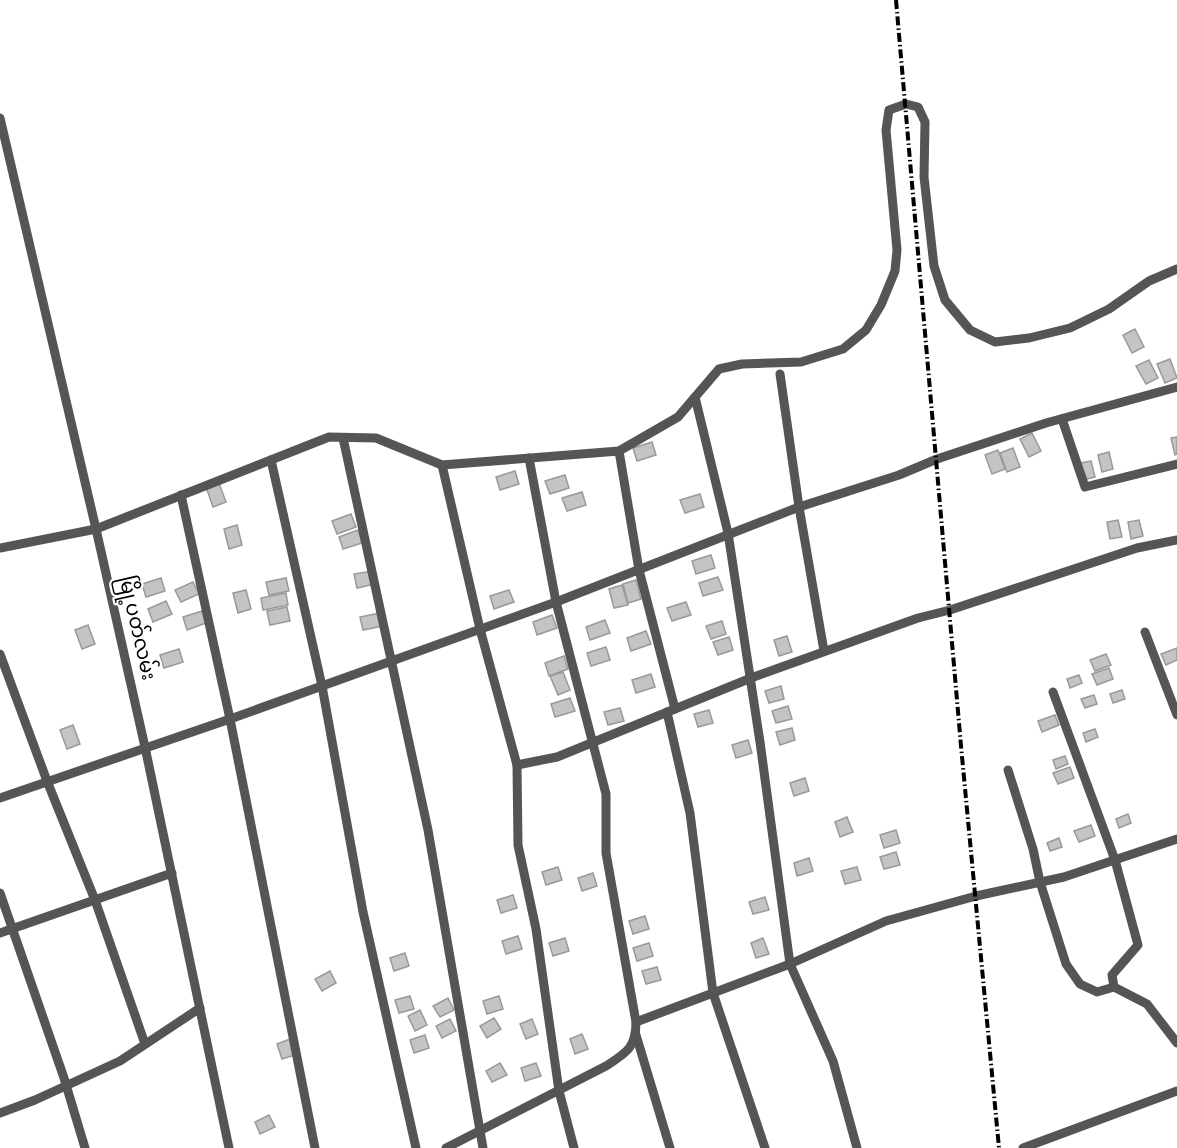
<svg xmlns="http://www.w3.org/2000/svg" width="1177" height="1148" viewBox="0 0 1177 1148" font-family="'Varela Round','Noto Sans Myanmar',sans-serif">
<rect width="100%" height="100%" fill="#fff"/>
<g fill="#c4c4c4" stroke="#999" stroke-width="1.5">
<polygon points="1135,329 1144,347 1132,353 1123,335"/>
<polygon points="1170,359 1177,378 1165,383 1157,364"/>
<polygon points="1149,360 1158,378 1146,384 1136,366"/>
<polygon points="1032,433 1041,451 1029,457 1020,439"/>
<polygon points="1177,437 1177,454 1175,455 1171,438"/>
<polygon points="652,442 656,455 637,461 633,448"/>
<polygon points="1013,448 1020,467 1007,472 1000,453"/>
<polygon points="998,450 1005,469 992,474 985,455"/>
<polygon points="1109,452 1113,469 1102,472 1098,455"/>
<polygon points="1091,461 1095,477 1083,480 1079,463"/>
<polygon points="515,471 519,484 500,490 496,477"/>
<polygon points="565,475 569,488 550,494 545,481"/>
<polygon points="219,483 226,502 213,507 206,487"/>
<polygon points="582,492 586,505 567,511 562,498"/>
<polygon points="700,494 704,507 685,513 680,500"/>
<polygon points="351,514 356,527 337,534 332,521"/>
<polygon points="1118,520 1122,537 1110,539 1107,522"/>
<polygon points="1139,520 1143,536 1131,539 1128,522"/>
<polygon points="237,525 242,545 229,549 224,529"/>
<polygon points="358,530 362,543 343,549 339,537"/>
<polygon points="711,555 715,568 696,574 692,561"/>
<polygon points="372,571 375,584 357,588 354,574"/>
<polygon points="718,577 723,590 703,596 699,583"/>
<polygon points="161,578 165,591 146,597 142,584"/>
<polygon points="286,578 289,591 269,595 266,582"/>
<polygon points="636,580 641,599 628,603 623,584"/>
<polygon points="193,582 199,594 181,602 175,590"/>
<polygon points="622,585 628,605 614,608 609,589"/>
<polygon points="246,590 251,609 238,613 233,593"/>
<polygon points="509,590 514,602 494,609 490,596"/>
<polygon points="286,593 288,605 263,610 261,598"/>
<polygon points="166,601 172,614 153,622 148,609"/>
<polygon points="686,602 691,615 672,621 667,608"/>
<polygon points="287,607 290,621 270,625 267,611"/>
<polygon points="202,611 206,623 187,630 183,617"/>
<polygon points="380,613 383,626 363,630 360,617"/>
<polygon points="552,615 557,628 537,635 533,622"/>
<polygon points="605,620 610,633 590,640 586,627"/>
<polygon points="722,621 726,634 711,639 706,626"/>
<polygon points="88,625 95,644 82,649 75,630"/>
<polygon points="646,631 651,644 631,651 627,638"/>
<polygon points="787,636 792,652 779,656 774,640"/>
<polygon points="729,637 733,650 718,655 713,642"/>
<polygon points="606,647 610,660 591,666 587,653"/>
<polygon points="1177,648 1177,660 1166,665 1161,654"/>
<polygon points="179,649 183,662 164,668 160,655"/>
<polygon points="1106,654 1111,665 1095,671 1090,660"/>
<polygon points="564,656 568,669 549,676 545,663"/>
<polygon points="1109,668 1113,679 1097,685 1092,674"/>
<polygon points="563,672 570,690 558,695 550,676"/>
<polygon points="651,674 655,687 636,693 632,680"/>
<polygon points="1079,675 1082,683 1070,688 1067,679"/>
<polygon points="781,686 784,699 769,703 765,691"/>
<polygon points="1122,690 1125,699 1113,703 1110,694"/>
<polygon points="1094,695 1097,704 1085,708 1081,699"/>
<polygon points="570,698 575,711 555,717 551,704"/>
<polygon points="788,706 792,719 776,723 772,711"/>
<polygon points="620,708 624,721 608,725 604,712"/>
<polygon points="709,710 713,723 698,727 694,714"/>
<polygon points="1055,715 1059,725 1042,732 1038,721"/>
<polygon points="73,725 80,744 67,749 60,730"/>
<polygon points="792,728 795,740 780,745 776,732"/>
<polygon points="1095,729 1098,737 1086,742 1083,733"/>
<polygon points="748,740 752,753 736,758 732,745"/>
<polygon points="1065,756 1068,764 1056,769 1053,760"/>
<polygon points="1070,767 1074,778 1058,784 1053,773"/>
<polygon points="805,778 809,791 794,796 790,783"/>
<polygon points="1128,814 1131,823 1119,828 1116,819"/>
<polygon points="847,817 853,832 840,837 835,822"/>
<polygon points="1091,825 1095,836 1079,842 1074,831"/>
<polygon points="896,830 900,843 884,848 880,835"/>
<polygon points="1059,838 1062,847 1050,851 1047,843"/>
<polygon points="896,852 900,865 884,869 880,857"/>
<polygon points="809,858 813,871 797,876 794,863"/>
<polygon points="558,867 562,880 546,885 542,872"/>
<polygon points="857,867 861,880 845,884 841,871"/>
<polygon points="593,873 597,886 582,891 578,878"/>
<polygon points="513,895 517,908 501,913 497,900"/>
<polygon points="765,897 769,910 753,914 749,902"/>
<polygon points="645,916 649,929 633,934 629,921"/>
<polygon points="518,936 522,949 506,954 502,941"/>
<polygon points="565,938 569,951 553,956 549,943"/>
<polygon points="763,938 769,954 756,958 751,943"/>
<polygon points="649,943 653,956 637,961 633,948"/>
<polygon points="405,953 409,966 394,971 390,958"/>
<polygon points="657,967 661,980 646,984 642,971"/>
<polygon points="330,971 336,983 322,991 315,979"/>
<polygon points="410,996 414,1009 399,1013 395,1000"/>
<polygon points="499,996 503,1009 487,1014 483,1001"/>
<polygon points="448,998 454,1010 440,1017 433,1006"/>
<polygon points="420,1010 427,1025 415,1031 408,1016"/>
<polygon points="494,1018 501,1029 487,1038 480,1026"/>
<polygon points="450,1019 456,1031 442,1038 436,1026"/>
<polygon points="532,1019 538,1034 526,1039 520,1024"/>
<polygon points="582,1034 588,1049 575,1054 570,1039"/>
<polygon points="425,1035 429,1048 414,1053 410,1040"/>
<polygon points="290,1039 295,1055 282,1059 277,1044"/>
<polygon points="500,1063 507,1075 492,1082 486,1071"/>
<polygon points="536,1063 541,1076 525,1081 521,1068"/>
<polygon points="269,1115 275,1127 260,1134 255,1122"/>
</g>
<g fill="none" stroke-linecap="round" stroke-linejoin="round">
<g stroke="#555" stroke-width="9">
<polyline points="0,118 96,529 145,747 229,1148"/>
<polyline points="780,374 799,507 824,651"/>
<polyline points="695,397 728,533 760,742 790,964 833,1061 857,1148"/>
<polyline points="1062,419 1085,487 1177,464"/>
<polyline points="343,438 428,830 483,1148"/>
<polyline points="619,451 639,570 675,709"/>
<polyline points="271,460 322,686 363,912 416,1148"/>
<polyline points="442,465 480,629 517,765 518,845 536,929 559,1091 574,1148"/>
<polyline points="181,495 230,719 315,1148"/>
<polyline points="0,548 96,529 329,437 376,438 442,465 619,451 678,417 719,369 742,364 801,362 843,349 866,330 881,305 895,271 897,250 886,130 889,110 906,104 918,107 925,122 924,177 934,266 945,300 970,330 995,342 1029,338 1070,328 1109,309 1149,281 1177,269"/>
<polyline points="1145,632 1177,715"/>
<polyline points="0,654 47,781 95,900 145,1044"/>
<polyline points="1053,692 1115,860 1138,945 1112,975 1114,987 1147,1004 1177,1043"/>
<polyline points="667,712 690,813 713,993 765,1148"/>
<polyline points="517,765 557,757 751,678 918,618 950,610 1137,548 1177,540"/>
<polyline points="1008,770 1033,849 1040,882 1066,964 1080,984 1097,992 1114,987"/>
<polyline points="0,798 230,719 556,602 799,507 899,475 937,459 1046,423 1177,387"/>
<polyline points="0,893 64,1078 85,1148"/>
<polyline points="0,933 172,873"/>
<polyline points="636,1022 790,964 886,921 976,896 1064,877 1177,839"/>
<polyline points="636,1035 670,1148"/>
<polyline points="0,1113 35,1100 120,1061 200,1008"/>
<path d="M446,1148L606,1066C626,1053 636,1048 636,1022L606,853V794L556,602L529,458"/>
<polyline points="1023,1148 1177,1091"/>
</g>
<polyline stroke="#000" stroke-width="4" stroke-dasharray="9 3 1.5 3" stroke-linecap="butt" points="896,0 961,746 999,1148"/>
</g>
<g text-anchor="middle" dominant-baseline="central" stroke-width="4.5" stroke-linejoin="round" paint-order="stroke">
<g font-size="20" fill="#000" stroke="#fff">
<text transform="translate(137 628) rotate(77)">မြို့ပတ်လမ်း</text>
</g>
</g>
</svg>
